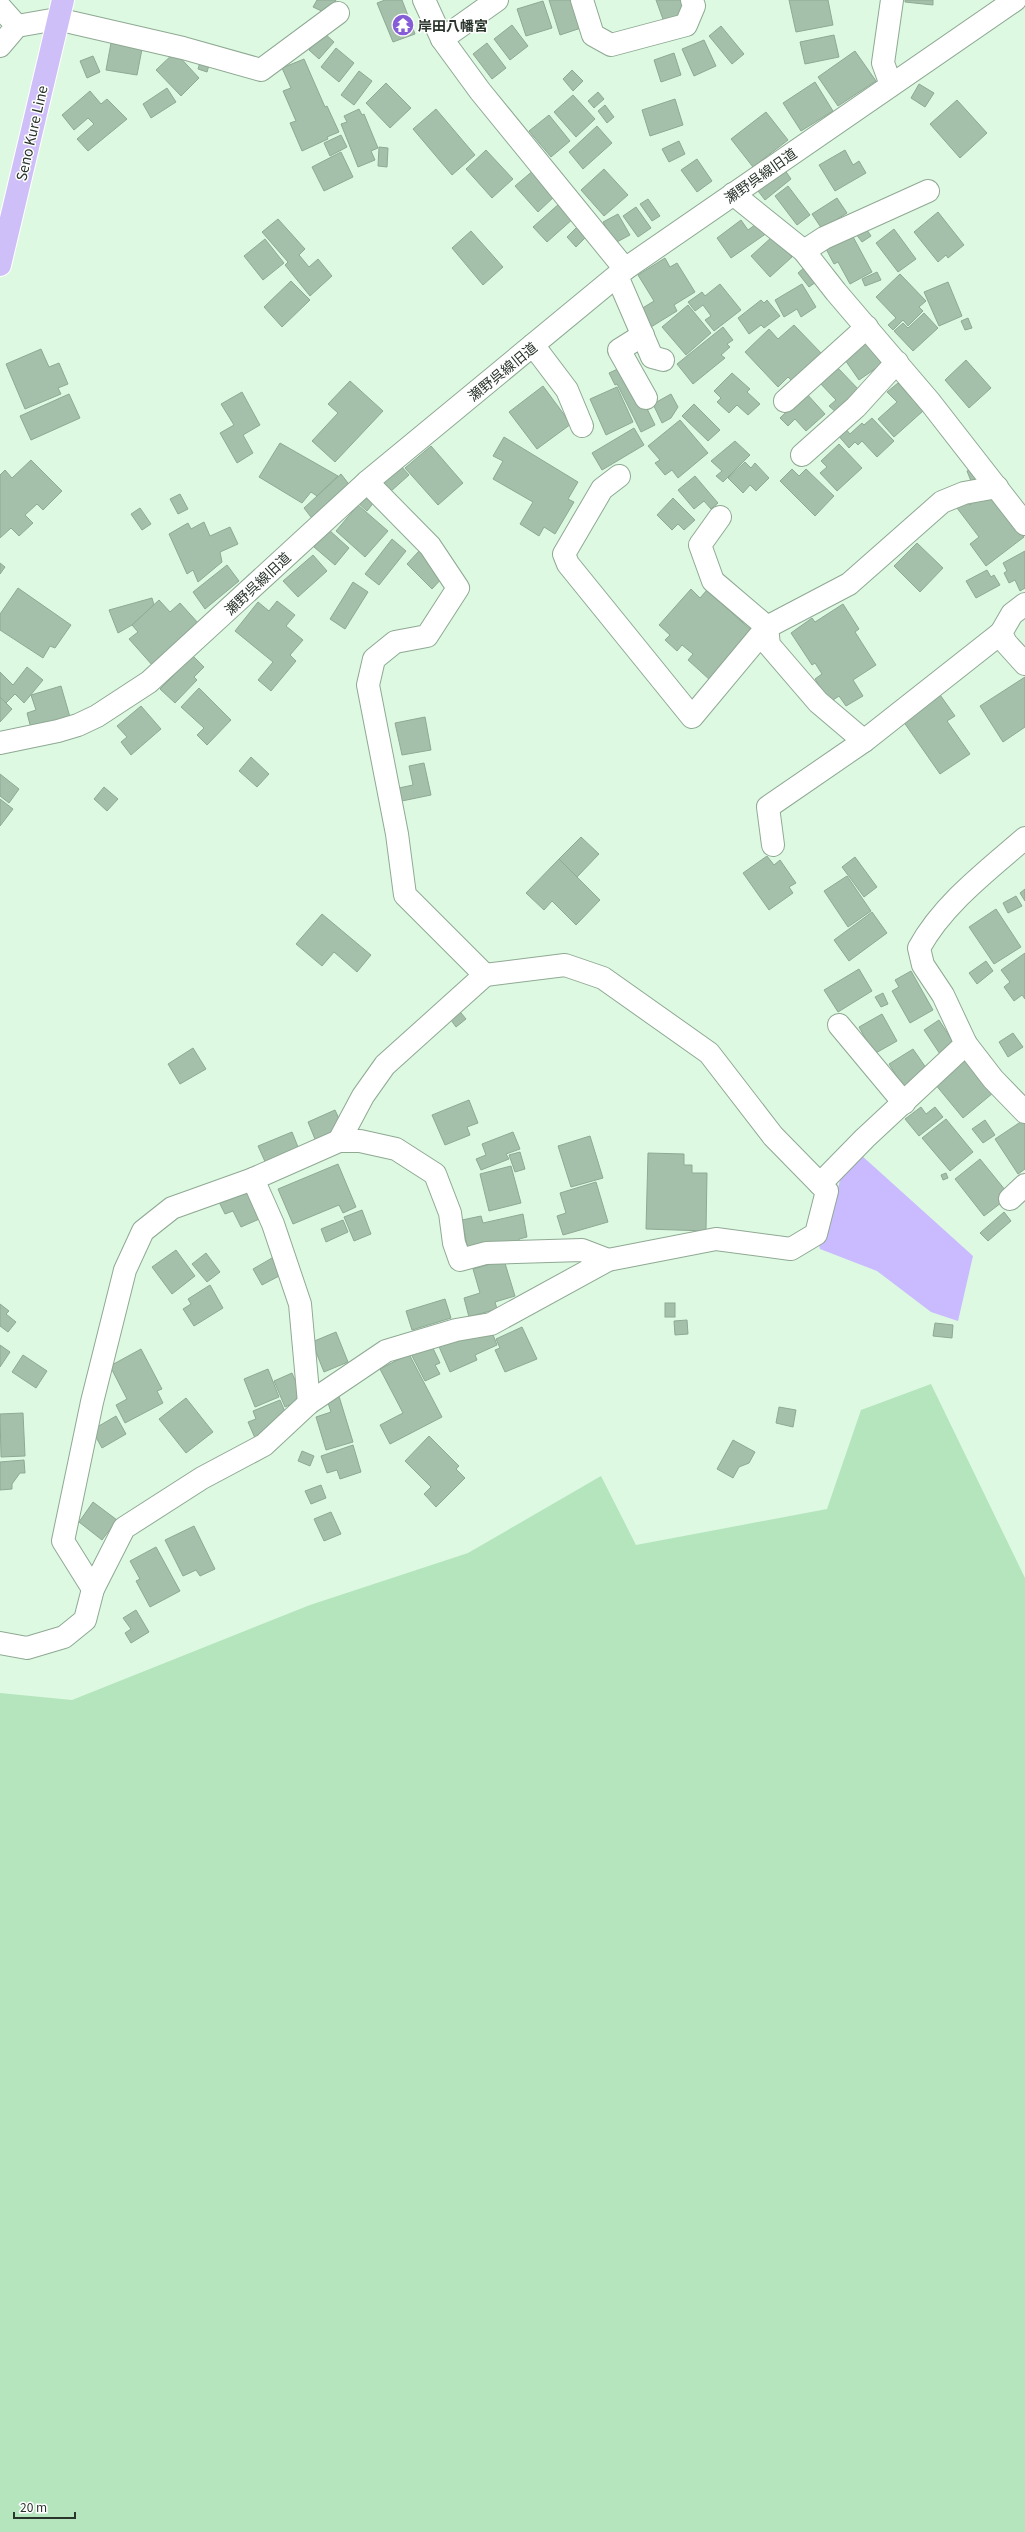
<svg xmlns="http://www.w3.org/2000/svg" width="1025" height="2532" viewBox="0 0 1025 2532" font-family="Georgia,'Noto Sans JP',serif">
<rect width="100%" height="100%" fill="#ddf9e2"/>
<polygon fill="#b4e5bd" points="931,1384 1025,1578 1025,2532 0,2532 0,1693 72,1700 310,1605 468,1553 601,1476 636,1545 827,1509 861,1410"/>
<polygon fill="#cabaff" points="861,1155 973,1256 958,1321 931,1312 877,1271 820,1249 818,1241 830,1221 842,1172"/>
<g fill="#a5c0aa" stroke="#8fa994">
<polygon points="317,0 336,0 328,14 313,7"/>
<polygon points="385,0 402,0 415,34 393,42 377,3"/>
<polygon points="549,0 575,0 584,27 560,35"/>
<polygon points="656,0 683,0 688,14 664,22"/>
<polygon points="789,0 828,0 833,25 796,32"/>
<polygon points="905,0 933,0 933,5 905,2"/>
<polygon points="543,1 552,28 526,36 517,9"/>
<polygon points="512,25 528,46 510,60 494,39"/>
<polygon points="721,26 744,54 732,64 709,36"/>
<polygon points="324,33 334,42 319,59 309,50"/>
<polygon points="834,35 839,57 805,64 800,42"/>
<polygon points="704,40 716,66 694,76 682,49"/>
<polygon points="111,43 142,49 137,75 106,70"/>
<polygon points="487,43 506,68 492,79 473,54"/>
<polygon points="336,48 354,63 339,82 321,67"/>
<polygon points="855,51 876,81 838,106 818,77"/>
<polygon points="175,52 199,78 181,96 156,70"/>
<polygon points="674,53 681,75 661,82 654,60"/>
<polygon points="93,56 100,72 87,78 80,61"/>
<polygon points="201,59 210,62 207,72 198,69"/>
<polygon points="304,59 325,107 327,106 339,132 327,137 328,139 302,151 290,123 296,121 283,91 291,88 282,68"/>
<polygon points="572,70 583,81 573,91 563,79"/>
<polygon points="359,71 372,81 354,105 341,95"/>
<polygon points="815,82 833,111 801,131 783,103"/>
<polygon points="386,83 411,108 390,128 366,103"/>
<polygon points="919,84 934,93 925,107 911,98"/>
<polygon points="167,88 176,102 151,118 143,104"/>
<polygon points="90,91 101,104 107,99 127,119 88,151 77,139 94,124 88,118 74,130 62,115"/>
<polygon points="598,92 604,99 594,108 588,101"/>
<polygon points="573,95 595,119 576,137 554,112"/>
<polygon points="675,99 683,125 650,136 642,110"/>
<polygon points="957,100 987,133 960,158 930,124"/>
<polygon points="605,105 614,117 607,123 598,111"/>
<polygon points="359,109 362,115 364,114 378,148 371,151 375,160 358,167 341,124 347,122 344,116"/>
<polygon points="436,109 475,155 452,175 413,129"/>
<polygon points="766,112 788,140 753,167 731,139"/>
<polygon points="549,115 570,141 551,157 529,131"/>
<polygon points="597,126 612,143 583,169 569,152"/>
<polygon points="341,135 347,147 330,156 324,143"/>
<polygon points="679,141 685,154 669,162 662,149"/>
<polygon points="379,147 388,148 387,167 378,166"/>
<polygon points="486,150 513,179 492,198 466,169"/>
<polygon points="845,150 853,165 859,161 866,173 835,191 819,165"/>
<polygon points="341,152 353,177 324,191 312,167"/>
<polygon points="697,159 712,181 697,192 681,170"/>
<polygon points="782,166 791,179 765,200 755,187"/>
<polygon points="535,169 557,194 538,212 515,186"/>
<polygon points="604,169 628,195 604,216 581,190"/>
<polygon points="788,186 810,215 797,225 775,196"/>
<polygon points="837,198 847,213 822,229 812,214"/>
<polygon points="648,199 660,216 652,221 640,204"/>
<polygon points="560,203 574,218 547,242 533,227"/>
<polygon points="636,207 651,228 638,237 623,216"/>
<polygon points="938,212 964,245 948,258 946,255 938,262 914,232"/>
<polygon points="618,214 630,235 615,243 603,222"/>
<polygon points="278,219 305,249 299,255 309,267 318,259 332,276 310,296 285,265 288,262 262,232"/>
<polygon points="741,220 748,230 759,222 767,233 731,258 717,238"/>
<polygon points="579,225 588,235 576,247 567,237"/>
<polygon points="865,227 871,236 862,242 856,234"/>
<polygon points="894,229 916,259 898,272 876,243"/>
<polygon points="471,231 503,267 483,285 452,248"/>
<polygon points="851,233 872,272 850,284 838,262 834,264 825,247"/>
<polygon points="773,236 792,257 770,277 751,256"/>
<polygon points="265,239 284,263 263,280 244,256"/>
<polygon points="665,258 670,267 677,263 695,292 674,305 677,311 651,327 641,309 654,301 638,275"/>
<polygon points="805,267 816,282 809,287 798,273"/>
<polygon points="877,272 881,280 865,286 862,279"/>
<polygon points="900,274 926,301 919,307 923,311 908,326 903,320 893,330 888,325 896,318 876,297"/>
<polygon points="291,281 310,300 282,327 264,307"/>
<polygon points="948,282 962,316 939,326 924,292"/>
<polygon points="720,284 741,310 714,331 705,320 711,316 703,305 695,311 688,302 702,292 705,296"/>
<polygon points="802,284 816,307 801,317 797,309 784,317 775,300"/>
<polygon points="761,300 764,303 767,300 780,316 764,328 761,325 749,334 738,318"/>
<polygon points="688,305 711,333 686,355 662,327"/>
<polygon points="924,313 938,328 913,351 894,331 903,323 908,328"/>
<polygon points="968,318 972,328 965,330 961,321"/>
<polygon points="794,325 822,354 793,382 788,377 778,387 745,352 769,329 778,339"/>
<polygon points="723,327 733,340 727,344 730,347 721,355 725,358 693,384 677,364"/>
<polygon points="867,341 882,364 859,380 843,357"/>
<polygon points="41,349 49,367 59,363 68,384 58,388 61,394 25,409 6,364"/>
<polygon points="966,360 991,388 969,408 945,380"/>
<polygon points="836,366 860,391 837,413 829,406 836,400 819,382"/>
<polygon points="622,367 632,378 655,425 641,432 617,384 615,385 609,373"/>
<polygon points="732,373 750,389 747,392 760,404 748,415 737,405 729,413 717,402 721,398 714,391"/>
<polygon points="350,381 383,411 335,462 312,441 338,413 328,404"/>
<polygon points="898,383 923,411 894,437 878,419 897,402 887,392"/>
<polygon points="543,386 571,424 537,449 509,412"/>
<polygon points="617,387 633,422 606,435 590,399"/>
<polygon points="242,392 260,425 243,435 253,453 237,463 220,433 234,425 221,404"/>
<polygon points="806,393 825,414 806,431 795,419 788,426 780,418"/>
<polygon points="69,394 80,418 31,440 20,416"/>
<polygon points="671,394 678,407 671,418 662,423 653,404"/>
<polygon points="694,404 720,430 708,441 682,416"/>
<polygon points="872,418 894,441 877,457 862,441 858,445 855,442 849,448 837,434 844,427 850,434 862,423 864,425"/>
<polygon points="680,420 708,453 678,478 672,470 665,475 655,463 660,460 648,446"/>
<polygon points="634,428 644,445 602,470 592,453"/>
<polygon points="504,437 578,482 568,499 574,502 555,534 544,527 539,536 520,524 533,502 493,479 503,461 493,456"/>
<polygon points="735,441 750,455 723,482 716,476 722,471 711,461"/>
<polygon points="280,443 338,476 317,496 311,492 302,503 259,477"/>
<polygon points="839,444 862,468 837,491 820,473 827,467 821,461"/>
<polygon points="431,446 463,483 438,505 405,468"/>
<polygon points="31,460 62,491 43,510 37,504 25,515 33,523 19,536 11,528 0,538 0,475 5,470 12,478"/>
<polygon points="745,462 751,468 755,463 769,478 756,491 750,485 743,493 728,478"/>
<polygon points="400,465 409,475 390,492 381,482"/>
<polygon points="973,468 978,478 971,481 967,471"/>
<polygon points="792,469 799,476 806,469 834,496 815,516 780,481"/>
<polygon points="341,474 351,487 314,521 304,508"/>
<polygon points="695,476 718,503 711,509 704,501 694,509 678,490"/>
<polygon points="989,491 1024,537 986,566 970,544 979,537 957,508 967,501 970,505"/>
<polygon points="365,492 375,501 367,511 357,502"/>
<polygon points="180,494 188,509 178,514 170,499"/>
<polygon points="673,498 695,520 684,530 678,524 672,530 657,515"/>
<polygon points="358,505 388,531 365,557 336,531"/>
<polygon points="140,508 151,524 142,530 131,514"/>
<polygon points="204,522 210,536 230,527 238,544 220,552 222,562 198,582 193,570 187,574 169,534 188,523 191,529"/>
<polygon points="329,530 349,548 335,565 314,547"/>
<polygon points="392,539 406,551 379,585 365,574"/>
<polygon points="917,543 943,568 920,592 894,566"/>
<polygon points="419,551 444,576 432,589 407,564"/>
<polygon points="1025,551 1025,588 1020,591 1015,580 1009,583 1004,573 1007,571 1003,563"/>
<polygon points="313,555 327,571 298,597 283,581"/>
<polygon points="0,563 5,567 0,574"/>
<polygon points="227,565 239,581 205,609 193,592"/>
<polygon points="987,570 991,577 994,575 1000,585 976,598 966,581"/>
<polygon points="353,582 368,592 345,629 330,619"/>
<polygon points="18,588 71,625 55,648 50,646 43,658 0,630 0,614"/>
<polygon points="691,589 700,598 707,590 753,632 710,680 688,660 693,654 682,645 677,651 665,640 670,635 659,625"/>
<polygon points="152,598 154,605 132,625 118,633 109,610"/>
<polygon points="159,600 170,612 180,603 199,624 153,666 129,639 138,632 132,625"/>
<polygon points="277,601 295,615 286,626 303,640 290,655 296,661 271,691 258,680 273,662 235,631 258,602 269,611"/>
<polygon points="843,604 859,629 855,632 876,665 853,680 863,696 846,706 839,696 830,702 815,679 822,674 815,663 812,665 791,633 812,618 815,622"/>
<polygon points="193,656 204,667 194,677 197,680 175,703 160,689"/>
<polygon points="27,667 43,680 24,703 15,694 6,703 0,697 0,672 13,685"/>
<polygon points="1025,677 1025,727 1003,742 980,706"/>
<polygon points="61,686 72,724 33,736 27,713 36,710 31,695"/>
<polygon points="199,688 231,720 207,745 197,735 204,728 181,707"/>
<polygon points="938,692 955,716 947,721 970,754 940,774 901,718"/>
<polygon points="0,697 12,709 0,722"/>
<polygon points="141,706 161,729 131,755 121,742 127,737 117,726"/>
<polygon points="425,717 431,750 402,755 395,723"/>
<polygon points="251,757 269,774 257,787 239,771"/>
<polygon points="424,763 431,795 397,802 394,789 413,785 409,766"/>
<polygon points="0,774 19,789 9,803 0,796"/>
<polygon points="104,787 118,799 107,811 94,799"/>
<polygon points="0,799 13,809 0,826"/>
<polygon points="581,837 599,854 577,877 559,859"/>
<polygon points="767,856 774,865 780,860 796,883 789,887 793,893 769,910 743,873"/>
<polygon points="855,857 877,887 864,897 842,867"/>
<polygon points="559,859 600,900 576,925 552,901 544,910 526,893"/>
<polygon points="847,876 871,911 848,927 824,891"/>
<polygon points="1025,889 1025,901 1020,893"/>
<polygon points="1016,896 1022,906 1008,913 1003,903"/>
<polygon points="996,909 1021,947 994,964 969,927"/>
<polygon points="872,912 887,933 849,961 834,940"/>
<polygon points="322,914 371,955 357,972 334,952 322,966 296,944"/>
<polygon points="1025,953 1025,999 1022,995 1014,1001 1004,987 1010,982 1001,970"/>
<polygon points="986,961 993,971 977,984 969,973"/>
<polygon points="859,969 872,991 838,1012 824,990"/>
<polygon points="911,971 933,1010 910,1023 892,991 899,987 895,980"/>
<polygon points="883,993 888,1004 881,1007 875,997"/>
<polygon points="457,1008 466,1019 456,1027 448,1016"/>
<polygon points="882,1014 897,1041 874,1054 859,1027"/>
<polygon points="939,1020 957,1048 942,1057 924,1030"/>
<polygon points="1013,1033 1023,1047 1008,1057 999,1042"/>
<polygon points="193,1048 206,1069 180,1084 168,1064"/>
<polygon points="913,1049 931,1075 906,1091 889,1064"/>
<polygon points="965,1059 993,1093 963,1118 935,1084"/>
<polygon points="469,1100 478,1123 467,1127 470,1135 445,1145 432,1115"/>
<polygon points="921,1107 926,1114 935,1107 943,1117 919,1136 905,1119"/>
<polygon points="335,1110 341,1123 335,1137 317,1144 308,1122"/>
<polygon points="946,1119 973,1152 950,1171 922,1138"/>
<polygon points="1025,1119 1025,1169 1018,1174 995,1139"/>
<polygon points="985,1120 995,1135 983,1143 972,1129"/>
<polygon points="292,1132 300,1152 267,1166 258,1146"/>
<polygon points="513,1132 520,1149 506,1154 509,1159 481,1170 476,1159 486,1155 482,1144"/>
<polygon points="590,1136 603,1178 571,1187 558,1146"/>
<polygon points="520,1152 525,1169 515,1172 509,1155"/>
<polygon points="648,1153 684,1154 684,1165 692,1165 692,1173 707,1173 706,1231 646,1229"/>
<polygon points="980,1159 1010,1196 984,1216 955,1179"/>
<polygon points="338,1164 356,1207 343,1213 339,1205 293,1224 278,1189"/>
<polygon points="511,1166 521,1203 489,1211 480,1174"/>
<polygon points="946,1173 948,1178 943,1180 941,1175"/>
<polygon points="596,1182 608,1222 563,1235 557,1216 566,1213 560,1193"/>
<polygon points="248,1184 264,1217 241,1227 233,1211 225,1214 217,1198"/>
<polygon points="362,1210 371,1234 354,1241 344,1217"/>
<polygon points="1004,1212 1011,1221 988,1241 980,1233"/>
<polygon points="523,1214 527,1237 519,1239 520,1244 469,1255 462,1220 481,1216 483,1223"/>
<polygon points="343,1220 348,1232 326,1242 321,1229"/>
<polygon points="176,1250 195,1276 172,1294 152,1267"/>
<polygon points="206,1253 220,1272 207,1282 192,1264"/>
<polygon points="272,1258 281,1275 262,1285 253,1269"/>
<polygon points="504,1260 515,1296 495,1302 497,1309 469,1317 464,1298 480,1293 473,1269"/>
<polygon points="210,1285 223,1308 194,1326 183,1309 191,1304 188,1299"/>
<polygon points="445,1299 451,1318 412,1330 406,1311"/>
<rect x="665" y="1303" width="10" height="14"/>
<polygon points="0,1304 9,1311 6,1314 16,1322 8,1332 0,1326"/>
<polygon points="687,1320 688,1334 675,1335 674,1321"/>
<polygon points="935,1323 953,1325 952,1338 933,1336"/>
<polygon points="490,1327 497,1345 475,1355 477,1360 450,1372 437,1342"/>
<polygon points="522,1327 537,1359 505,1372 495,1350 500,1348 496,1339"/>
<polygon points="336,1332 348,1362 324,1372 312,1342"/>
<polygon points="430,1342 440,1363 435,1365 440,1374 425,1381 410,1352"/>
<polygon points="0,1345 10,1352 0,1367"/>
<polygon points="141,1349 162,1389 157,1391 163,1403 125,1423 116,1405 127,1399 110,1366"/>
<polygon points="409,1354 442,1417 390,1444 380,1425 403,1413 380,1369"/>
<polygon points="23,1355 47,1371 36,1388 12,1372"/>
<polygon points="268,1369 279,1397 255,1407 244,1379"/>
<polygon points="292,1373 303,1399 285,1407 274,1381"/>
<polygon points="338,1393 353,1442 326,1450 316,1417 331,1412 326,1397"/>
<polygon points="186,1398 213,1432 186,1453 159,1419"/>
<polygon points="280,1400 286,1414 277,1418 280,1427 255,1438 248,1422 256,1419 253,1411"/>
<polygon points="779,1407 796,1410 793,1427 776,1423"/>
<polygon points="23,1413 25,1456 1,1457 0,1414"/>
<polygon points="116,1416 126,1434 102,1448 92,1430"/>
<polygon points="429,1436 459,1466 456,1469 465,1478 436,1507 424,1494 431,1487 405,1461"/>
<polygon points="733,1440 755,1452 749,1463 739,1467 733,1478 717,1469"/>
<polygon points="353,1445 361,1472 340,1479 337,1470 327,1473 321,1456"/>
<polygon points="302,1451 314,1456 310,1466 298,1461"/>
<polygon points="24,1460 25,1473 20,1473 12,1484 12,1489 0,1490 0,1462"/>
<polygon points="321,1485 326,1498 311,1504 305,1491"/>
<polygon points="93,1502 117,1520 102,1540 79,1522"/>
<polygon points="331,1512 341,1534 324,1541 314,1519"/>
<polygon points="194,1526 215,1569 200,1576 196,1570 183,1576 165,1540"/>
<polygon points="156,1547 180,1591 150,1607 136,1581 140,1579 130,1561"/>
<polygon points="136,1610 149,1632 131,1643 125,1633 131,1629 123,1618"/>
</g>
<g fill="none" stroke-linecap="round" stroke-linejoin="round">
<g stroke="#8fa993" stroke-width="24">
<g id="minor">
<polyline points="424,0 442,39 480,91 625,269"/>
<polyline points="582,0 593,35 611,45 686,25 694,6 692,0"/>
<polyline points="0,7 17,26"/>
<polyline points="442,39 497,0"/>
<polyline points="0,46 17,26 57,19 183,48 261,70 338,13"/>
<polyline points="891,85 883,63 892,0"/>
<polyline points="733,194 804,251 836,292 930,402 1025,524"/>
<polyline points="804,251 824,238 928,191"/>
<polyline points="617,276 652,357 663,360"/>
<polyline points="643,335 619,350 646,398"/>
<polyline points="533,345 567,390 582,426"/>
<polyline points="785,401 867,327"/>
<polyline points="802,455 856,407 897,362"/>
<polyline points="619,476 602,489 564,554 568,564 692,717 767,627 769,645 818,702 864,741"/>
<polyline points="720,517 700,545 713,581 767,627 849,584 942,502 964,493 997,487"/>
<polyline points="1025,604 1012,614 1001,633 1006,643 1025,664"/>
<polyline points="0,743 58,731 78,725 97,716 149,682 367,482 625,269 1015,0"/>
<path d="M1025,838C987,871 943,904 919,948L923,965L943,995L966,1044L993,1079L1025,1112"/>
<polyline points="773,845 768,807 864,741 1001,633"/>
<polyline points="485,975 565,965 603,978 709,1053 773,1136 820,1184"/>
<polyline points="839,1025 904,1103"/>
<polyline points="339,1141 363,1096 385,1065 485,975 405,895 397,834 368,685 374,659 395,642 427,636 458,588 430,546 367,482"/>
<polyline points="253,1179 273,1224 300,1304 309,1403"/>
<polyline points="1010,1199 1025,1185"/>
<polyline points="93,1589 63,1541 92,1402 125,1270 143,1231 172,1208 253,1179 339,1141 360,1141 396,1149 435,1174 450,1213 454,1243 460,1260 486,1253 582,1250 608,1260"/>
<polyline points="0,1643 27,1648 64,1637 85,1620 93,1589 124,1528 202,1478 264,1445 309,1403 386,1351 456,1330 491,1324 608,1260 716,1239 791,1249 816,1234 827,1191 820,1184 865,1138 966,1044"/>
</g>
</g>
<g stroke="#fff" stroke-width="24">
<polyline id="major" points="0,265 63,0"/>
</g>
<use href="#minor" stroke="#fff" stroke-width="22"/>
<use href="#major" stroke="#cebff8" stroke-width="22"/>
</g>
<defs>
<g id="temple-disc" transform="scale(1.15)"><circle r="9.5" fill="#845dd7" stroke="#fff"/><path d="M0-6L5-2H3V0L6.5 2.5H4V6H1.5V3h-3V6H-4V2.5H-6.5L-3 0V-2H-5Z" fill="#fff"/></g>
</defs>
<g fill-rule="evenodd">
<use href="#temple-disc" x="403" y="25"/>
</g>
<g text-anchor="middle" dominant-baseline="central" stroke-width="3" stroke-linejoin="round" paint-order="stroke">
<g font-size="14" font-weight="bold" fill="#29342b" stroke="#fff" text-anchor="start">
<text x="418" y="25">岸田八幡宮</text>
</g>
<g font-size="14" fill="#29342b" stroke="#fff">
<text transform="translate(31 133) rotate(-77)">Seno Kure Line</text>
<text transform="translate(760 175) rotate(-35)">瀬野呉線旧道</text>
<text transform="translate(502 371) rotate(-39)">瀬野呉線旧道</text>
<text transform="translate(257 583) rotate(-43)">瀬野呉線旧道</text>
</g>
</g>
<path d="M14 2512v6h61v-6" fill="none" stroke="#29342b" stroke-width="2"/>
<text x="20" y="2512" font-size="12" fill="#29342b" stroke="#ffffff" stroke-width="3" paint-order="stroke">20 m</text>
</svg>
